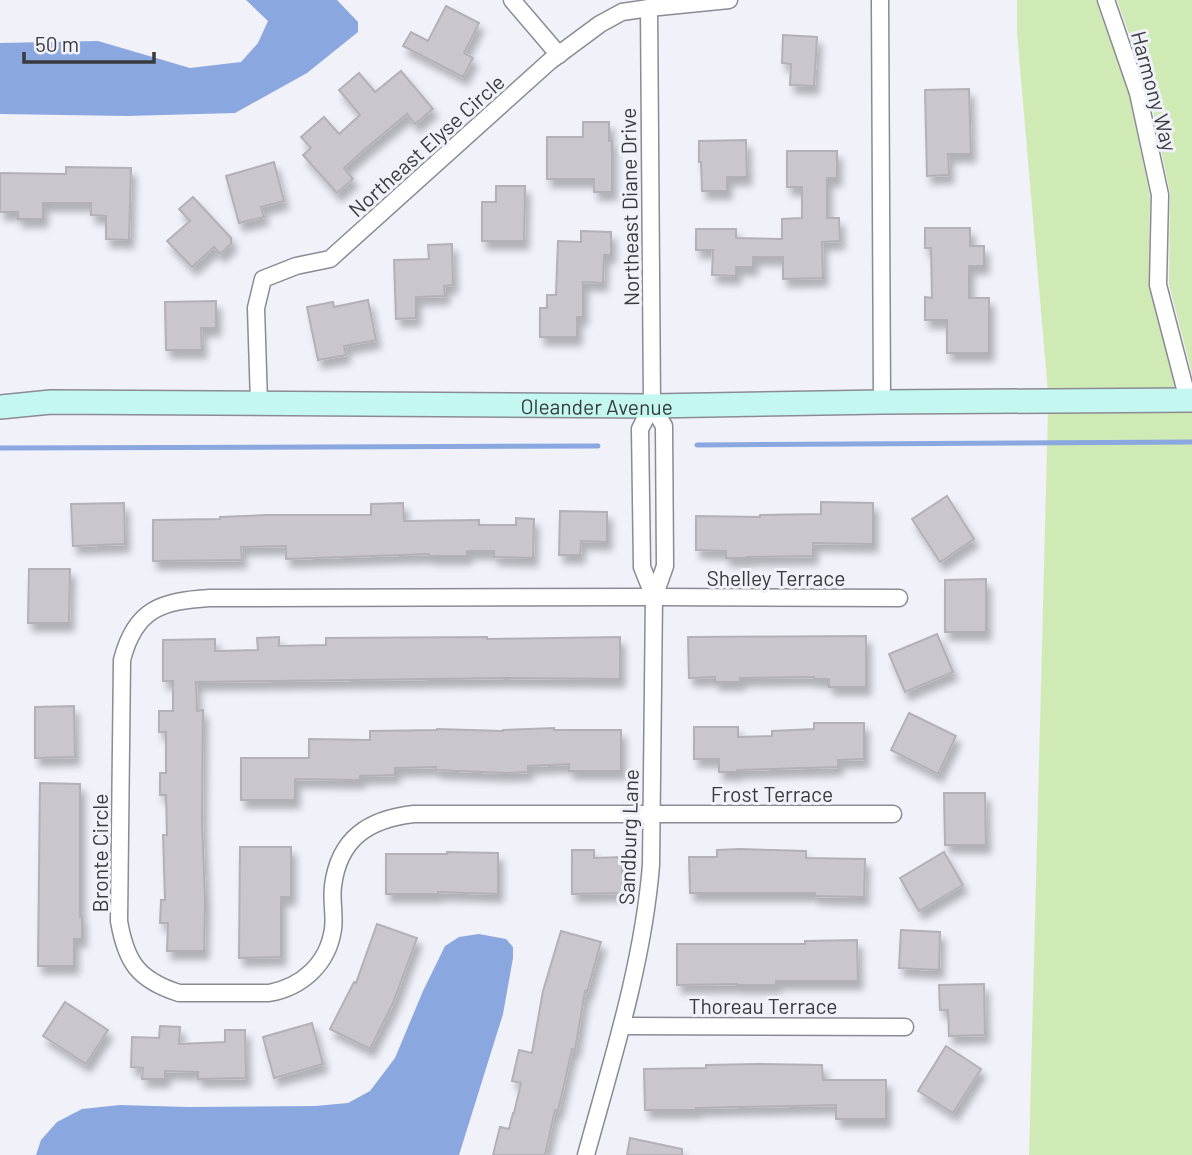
<svg xmlns="http://www.w3.org/2000/svg" width="1192" height="1155" viewBox="0 0 1192 1155" font-family="Barlow,sans-serif">
<defs>
<filter id="shadow"><feDropShadow dx="4.5" dy="8" stdDeviation="3.5" flood-color="#0004"/></filter>
</defs>
<rect width="100%" height="100%" fill="#f0f1f9"/>
<g fill="#d0eab5">
<polygon points="1017,0 1096,0 1129,95 1150,196 1149,287 1176,391 1048,392 1017,33"/>
<polygon points="1117,0 1192,0 1192,374 1169,284 1170,193 1149,91"/>
<polygon points="1192,409 1192,1155 1029,1155 1048,410"/>
</g>
<g fill="#8ba7e0">
<polygon points="246,0 337,0 358,22 358,32 307,73 235,113 127,116 0,114 0,43 98,41 190,68 241,62 258,43 268,21"/>
<polygon points="479,934 506,939 513,947 513,958 503,1014 459,1155 36,1155 41,1140 57,1122 82,1109 120,1105 188,1107 315,1106 348,1103 370,1091 395,1058 423,991 445,946 459,937"/>
</g>
<g fill="none" stroke-linecap="round" stroke-linejoin="round">
<g stroke="#8ba7e0" stroke-width="5">
<polyline points="697,445 1192,442"/>
<polyline points="0,448 598,446"/>
</g>
</g>
<g fill="#cac6ce" stroke="#b4b0b7" stroke-width="2" filter="url(#shadow)">
<polygon points="446,6 479,23 464,53 473,58 463,77 403,46 411,32 428,41"/>
<polygon points="783,35 817,37 814,86 790,85 791,64 782,63"/>
<polygon points="401,71 433,109 415,124 407,114 365,149 344,168 353,179 337,193 303,155 311,148 301,137 324,117 339,134 360,115 339,90 359,73 375,92"/>
<polygon points="969,89 971,154 948,154 949,175 927,176 925,90"/>
<polygon points="583,122 609,122 609,141 612,141 612,192 594,192 594,179 547,179 547,137 583,137"/>
<polygon points="746,140 747,177 727,177 727,191 702,191 701,162 699,162 699,141"/>
<polygon points="787,151 837,151 837,178 827,178 827,218 839,218 840,241 822,242 823,278 783,279 783,257 753,257 753,267 736,267 736,276 712,275 713,250 696,250 696,229 736,229 736,238 782,239 782,219 802,218 802,187 787,187"/>
<polygon points="274,162 284,201 261,207 264,217 239,223 226,176"/>
<polygon points="66,167 131,168 129,240 106,239 106,216 91,215 91,203 43,203 43,219 18,219 18,212 0,212 0,173 66,174"/>
<polygon points="496,186 525,186 524,241 482,241 482,202 496,202"/>
<polygon points="193,197 231,238 231,244 220,254 214,247 192,267 167,241 190,221 179,209"/>
<polygon points="925,228 970,228 970,246 984,246 984,266 969,266 969,298 989,298 989,353 947,353 947,320 925,320 925,297 932,298 931,248 925,248"/>
<polygon points="581,231 611,232 611,255 604,255 603,283 583,282 583,317 577,317 577,337 540,337 540,308 547,308 547,295 556,295 558,241 581,242"/>
<polygon points="452,244 453,285 444,286 445,296 416,297 416,318 396,319 394,260 429,259 428,245"/>
<polygon points="368,300 376,340 344,346 346,355 318,360 307,307 333,302 334,307"/>
<polygon points="216,301 216,328 201,328 202,350 166,350 165,302"/>
<polygon points="947,496 974,539 940,562 912,519"/>
<polygon points="821,502 873,503 873,544 813,543 813,556 747,557 747,558 726,558 726,551 696,550 696,516 760,517 760,515 821,514"/>
<polygon points="124,503 125,544 73,546 71,504"/>
<polygon points="403,503 404,521 479,520 479,525 516,525 516,518 534,519 533,558 494,557 494,551 467,551 467,556 429,556 429,554 286,559 286,546 241,547 242,560 153,561 153,520 220,519 220,517 267,515 371,515 371,504"/>
<polygon points="560,511 607,512 607,542 581,541 580,555 559,555"/>
<polygon points="29,569 70,569 69,623 28,623"/>
<polygon points="986,579 986,632 945,632 945,580"/>
<polygon points="937,634 953,672 905,692 889,654"/>
<polygon points="866,636 866,687 829,687 829,679 814,679 814,677 740,678 740,682 715,682 715,677 689,678 688,637"/>
<polygon points="279,637 279,646 326,645 326,638 487,637 487,639 620,637 620,679 505,678 196,682 197,711 203,710 202,821 205,901 204,951 167,951 168,923 160,923 161,900 165,900 163,835 167,835 166,795 160,795 160,773 166,773 166,732 159,732 159,711 173,711 173,681 163,681 163,640 215,639 215,651 258,650 257,638"/>
<polygon points="74,706 75,757 35,758 35,707"/>
<polygon points="909,713 956,736 938,774 891,750"/>
<polygon points="814,723 864,723 864,759 838,760 838,767 737,770 737,772 719,772 719,759 694,759 694,727 738,727 738,737 772,736 772,731 814,729"/>
<polygon points="554,728 554,730 621,730 621,771 569,771 569,764 528,766 528,772 505,773 436,770 436,767 395,768 395,775 360,776 360,780 295,779 295,800 241,800 241,758 309,758 309,739 370,740 370,731 437,730 437,729 503,731 503,730"/>
<polygon points="40,783 80,784 80,917 82,917 82,939 74,939 74,966 38,966"/>
<polygon points="944,793 985,793 986,845 945,845"/>
<polygon points="240,847 291,847 291,897 281,897 281,957 239,958"/>
<polygon points="740,849 806,851 806,858 865,859 864,897 815,896 815,893 690,893 689,857 717,857 717,850"/>
<polygon points="572,850 594,850 594,858 622,857 622,893 572,894"/>
<polygon points="447,852 498,853 498,894 438,892 438,894 386,894 386,854 447,854"/>
<polygon points="944,852 963,885 919,911 900,878"/>
<polygon points="377,924 417,938 393,1003 370,1049 330,1029 354,982 356,983"/>
<polygon points="901,930 940,932 939,970 899,968"/>
<polygon points="561,931 601,942 587,992 585,991 575,1050 572,1049 558,1111 555,1110 545,1155 493,1155 500,1127 509,1129 513,1113 514,1113 521,1083 512,1081 519,1050 532,1053 543,991"/>
<polygon points="857,940 858,981 776,981 776,985 737,985 737,984 677,985 677,944 805,944 805,941"/>
<polygon points="984,984 985,1035 949,1036 948,1010 940,1010 939,985"/>
<polygon points="65,1002 108,1030 86,1064 43,1036"/>
<polygon points="312,1023 323,1064 274,1078 263,1037"/>
<polygon points="160,1026 180,1027 179,1044 225,1042 225,1030 245,1030 246,1078 198,1079 198,1072 165,1071 165,1079 142,1079 143,1068 131,1067 132,1037 159,1038"/>
<polygon points="946,1046 981,1069 953,1113 918,1091"/>
<polygon points="759,1064 822,1065 823,1080 886,1080 886,1119 836,1119 836,1105 696,1108 696,1110 645,1110 644,1069 706,1068 706,1065"/>
<polygon points="630,1138 682,1149 682,1155 627,1155"/>
</g>
<g fill="none" stroke-linecap="round" stroke-linejoin="round">
<g stroke="#8a8b93" stroke-width="19">
<g id="street">
<polyline points="512,0 559,55"/>
<polyline points="880,0 882,402"/>
<polyline points="1106,0 1138,93 1160,195 1158,285 1188,400"/>
<polyline points="259,403 256,308 263,279 296,266 330,259 550,61 600,24 622,12 649,8 729,0"/>
<polyline points="652,406 640,429 642,567 654,597"/>
<path d="M893,814H414C369,819 339,838 333,886C331,900 335,915 333,929C328,964 302,987 269,993H179C138,980 126,962 119,921L122,660C135,609 161,601 210,598L654,597L899,598"/>
<polyline points="622,1026 905,1027"/>
<path d="M586,1155C612,1060 643,964 651,865L654,597L665,566L664,426L652,406L649,8"/>
</g>
</g>
<g stroke="#8a8b93" stroke-width="26">
<g id="secondary">
<path id="s1" d="M0,407L51,402L652,406L882,402L1192,400"/>
</g>
</g>
<use href="#street" stroke="#fff" stroke-width="16"/>
<use href="#secondary" stroke="#c4f7f0" stroke-width="23"/>
</g>
<g text-anchor="middle" dominant-baseline="central" stroke-width="6" stroke-linejoin="round" paint-order="stroke">
<g font-size="21" fill="#393a3d" stroke="#f0f1f9">
<text transform="translate(1155 91) rotate(75)">Harmony Way</text>
<text transform="translate(426 145) rotate(-42)">Northeast Elyse Circle</text>
<text transform="translate(629 207) rotate(-91)">Northeast Diane Drive</text>
<text stroke="none"><textPath href="#s1" startOffset="597">Oleander Avenue</textPath></text>
<text x="776" y="577">Shelley Terrace</text>
<text x="772" y="793">Frost Terrace</text>
<text transform="translate(628 837) rotate(-88)">Sandburg Lane</text>
<text transform="translate(99 853) rotate(-90)">Bronte Circle</text>
<text x="763" y="1005">Thoreau Terrace</text>
</g>
</g>
<path d="M24 52v10h130v-10" fill="none" stroke="#393a3d" stroke-width="3.5"/>
<text x="35" y="52" font-size="21" fill="#393a3d" stroke="#f0f1f9" stroke-width="5" paint-order="stroke">50 m</text>
</svg>
